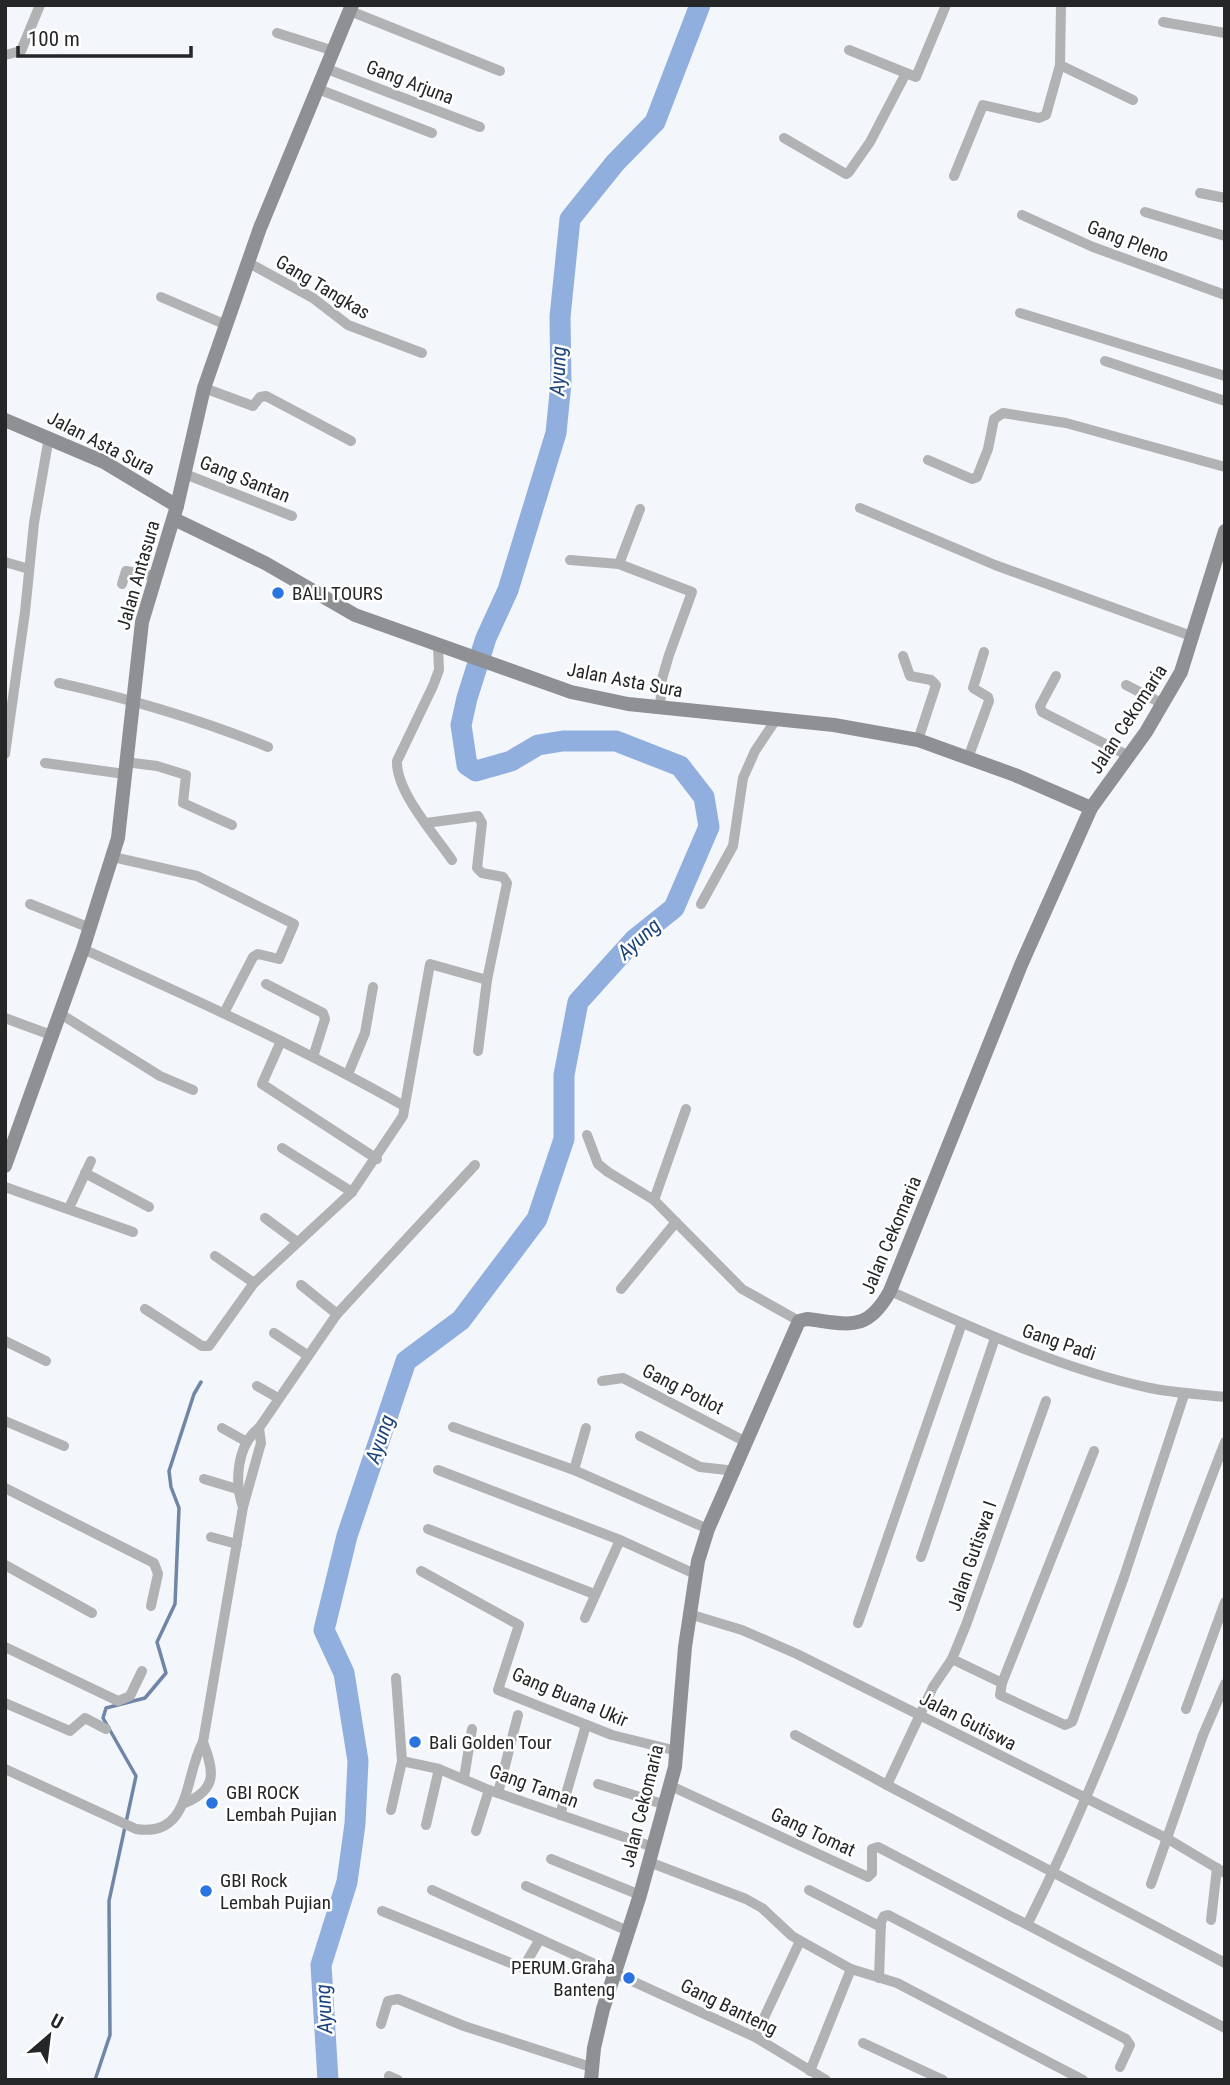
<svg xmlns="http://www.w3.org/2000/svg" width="1230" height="2085" viewBox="0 0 1230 2085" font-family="'Roboto Condensed',sans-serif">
<rect width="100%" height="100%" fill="#f3f6fb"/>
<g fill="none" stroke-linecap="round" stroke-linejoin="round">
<polyline stroke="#7086a7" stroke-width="3.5" points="95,2080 110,2035 109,1901 136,1776 103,1718 106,1708 145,1698 166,1673 157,1642 175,1604 179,1508 171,1487 169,1471 194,1394 201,1382"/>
<polyline stroke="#90afde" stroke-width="21" points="328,2080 321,1965 347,1882 355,1824 358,1761 344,1673 324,1630 347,1536 406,1361 461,1320 537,1219 564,1139 564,1075 578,1002 634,940 674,908 709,827 704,797 680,766 616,741 563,741 538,745 511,761 476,771 467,765 461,725 467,698 486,638 508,590 556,433 561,383 560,317 570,219 615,163 655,122 700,5"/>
<g stroke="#b0b2b4" stroke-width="10">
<polyline points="350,11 500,71"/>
<polyline points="1163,22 1225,33"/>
<polyline points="277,33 334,51"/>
<polyline points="849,50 916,77 946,5"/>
<polyline points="5,55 21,51 40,5"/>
<polyline points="1060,65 1133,100"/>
<polyline points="327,69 480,127"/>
<polyline points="318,89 432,133"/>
<polyline points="784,138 846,174 849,172 870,142 905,75"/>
<polyline points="954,176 983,105 1039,118 1046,115 1060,65 1061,5"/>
<polyline points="1200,193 1225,198"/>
<polyline points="1145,212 1225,236"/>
<polyline points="1022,215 1093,247 1225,295"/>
<polyline points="247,262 313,298 348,325 422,353"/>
<polyline points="161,297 224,324"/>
<polyline points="1020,313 1225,376"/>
<polyline points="1105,361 1225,401"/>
<polyline points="204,388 253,406 260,397 266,396 351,441"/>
<polyline points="928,460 972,479 977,477 988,449 994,419 1003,413 1066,423 1225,467"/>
<polyline points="185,474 292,516"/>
<polyline points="860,508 995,565 1194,637"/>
<polyline points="570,560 619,564 692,592 669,655 662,679 660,708"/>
<polyline points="5,562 29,569"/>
<polyline points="619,564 640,509"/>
<polyline points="122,584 126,571 155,576"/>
<path d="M438,646L439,670L433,686L397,761C396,792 435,835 452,860"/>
<polyline points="903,656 910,676 931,680 936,685 918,740"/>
<polyline points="1056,676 1040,706 1042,712 1129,756"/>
<path d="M59,683C131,699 199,719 268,747"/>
<polyline points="1126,685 1163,704"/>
<polyline points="5,754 25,612 34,523 49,437"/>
<polyline points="968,758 989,701 988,697 973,688 984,652"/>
<polyline points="125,762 157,766 186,775 183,803 232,825"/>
<polyline points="45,763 125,774"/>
<polyline points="426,823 478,816 482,823 477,868 482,873 503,877 507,883 487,980 478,1051"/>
<polyline points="113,857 197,876 294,924 279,959 258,954 253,957 224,1013"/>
<polyline points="30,904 90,928"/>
<polyline points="701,904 733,846 743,778 755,751 775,721"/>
<path d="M83,949C192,998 300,1047 404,1106"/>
<polyline points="266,984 323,1013 325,1019 313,1057"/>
<polyline points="59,1013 160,1076 193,1090"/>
<polyline points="5,1018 51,1035"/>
<polyline points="281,1041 262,1084 377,1159"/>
<polyline points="348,1074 365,1033 373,987"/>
<polyline points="587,1135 598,1164 608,1172 654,1200 742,1289 799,1321"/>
<polyline points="282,1148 352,1192"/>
<polyline points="85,1173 149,1207"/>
<polyline points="5,1187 133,1232"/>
<polyline points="654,1200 686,1109"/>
<polyline points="69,1208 91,1161"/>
<polyline points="265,1218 296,1241"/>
<polyline points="215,1256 254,1283"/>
<polyline points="301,1285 337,1314"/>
<polyline points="621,1289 676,1222"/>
<path d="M890,1291C974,1328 1060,1369 1150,1388C1174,1393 1200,1394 1225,1397"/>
<polyline points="145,1309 202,1346 209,1346 254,1283 352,1192 403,1116 430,964 487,980"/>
<polyline points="274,1333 307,1355"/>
<polyline points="5,1341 46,1361"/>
<polyline points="602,1381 623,1378 746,1442"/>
<polyline points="257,1386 278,1398"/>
<polyline points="5,1421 64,1446"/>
<polyline points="453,1427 574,1470 708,1529"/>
<polyline points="222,1428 247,1442"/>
<polyline points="640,1436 700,1467 727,1470"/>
<polyline points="438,1470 620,1540 695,1574"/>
<polyline points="574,1470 586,1428"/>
<polyline points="204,1479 237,1489"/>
<polyline points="5,1488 154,1563 158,1574 151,1606"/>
<path d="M243,1507C234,1482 237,1445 259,1428"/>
<polyline points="428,1529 594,1594"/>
<polyline points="211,1537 237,1544"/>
<polyline points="921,1557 995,1338"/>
<polyline points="5,1565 92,1613"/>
<polyline points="421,1571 519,1625 498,1690 612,1735 677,1751"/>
<polyline points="689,1614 742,1630 797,1654 1168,1839 1225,1873"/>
<polyline points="585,1618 620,1540"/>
<polyline points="858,1623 962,1323"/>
<polyline points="5,1647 118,1701 130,1696 142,1671"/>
<polyline points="952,1659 1002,1683 1000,1695 1065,1725 1072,1722 1124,1577 1184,1395"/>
<polyline points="1002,1683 1094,1451"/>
<polyline points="5,1703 70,1731 85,1718 106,1729"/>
<polyline points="1186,1709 1225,1602"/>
<polyline points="795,1735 887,1785 933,1687 952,1659 966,1625 1046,1401"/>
<polyline points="402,1761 439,1769 489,1790 653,1847"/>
<path d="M5,1769L136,1829C192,1838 184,1775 203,1742L243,1507L261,1443L259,1428L337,1314L475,1165"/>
<polyline points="464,1778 472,1729"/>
<polyline points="598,1784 666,1805"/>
<polyline points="887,1785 1225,1963"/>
<polyline points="671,1786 868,1877 872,1873 872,1849 878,1847 1225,2028"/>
<polyline points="498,1793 518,1715"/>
<path d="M185,1803C218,1789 214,1771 203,1742"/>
<polyline points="391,1810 402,1761 396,1678"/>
<polyline points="560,1815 586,1725"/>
<polyline points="426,1825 439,1769"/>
<polyline points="476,1831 489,1790"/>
<polyline points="551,1859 640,1895"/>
<polyline points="649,1862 746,1899 762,1908 792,1936 851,1969 897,1983 1083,2080"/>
<polyline points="1151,1884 1203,1735 1225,1684"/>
<polyline points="526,1886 628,1931"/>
<polyline points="432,1890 755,2037 826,2080"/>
<polyline points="809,1890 881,1927"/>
<polyline points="382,1911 523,1968 540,1939"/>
<polyline points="1211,1920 1217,1868"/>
<path d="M1028,1923C1106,1767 1162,1604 1225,1442"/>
<polyline points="879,1978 881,1922 884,1916 888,1915 1126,2039 1130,2045 1120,2067"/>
<polyline points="381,2024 388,2001 398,1999 464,2026 591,2067"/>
<polyline points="755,2037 800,1941"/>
<polyline points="863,2043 943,2080"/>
<polyline points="810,2071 851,1969"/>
<polyline points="389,2076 398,2080"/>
</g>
<g stroke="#8f9093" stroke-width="14">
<polyline points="5,420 104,462 177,506"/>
<polyline points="174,519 265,563 355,615 571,692 628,704 834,725 918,740 1015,775 1091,808"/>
<polyline points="5,1166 83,949 118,838 142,622 177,506 204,388 260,228 352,5"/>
<path d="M591,2080L594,2048L603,2009L640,1895L675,1767L685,1647L698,1561L708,1529L799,1321L807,1319C849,1324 867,1333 890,1291L1021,965L1091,808L1146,732L1181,672L1225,531"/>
</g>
</g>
<g fill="#2974e0" stroke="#fff" stroke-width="2.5">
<circle cx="278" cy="593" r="7"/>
<circle cx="415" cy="1742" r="7"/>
<circle cx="212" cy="1803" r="7"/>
<circle cx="206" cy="1891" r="7"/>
<circle cx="629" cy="1978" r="7"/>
</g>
<g text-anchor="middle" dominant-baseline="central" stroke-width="5" stroke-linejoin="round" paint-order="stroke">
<g font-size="19" fill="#252628" stroke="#fff">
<text transform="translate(410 82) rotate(21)">Gang Arjuna</text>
<text transform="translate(1128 241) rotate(21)">Gang Pleno</text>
<text transform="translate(323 287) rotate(31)">Gang Tangkas</text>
<text transform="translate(101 443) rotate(27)">Jalan Asta Sura</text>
<text transform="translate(245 479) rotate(22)">Gang Santan</text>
<text transform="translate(138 575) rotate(-74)">Jalan Antasura</text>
<text transform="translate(625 680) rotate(11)">Jalan Asta Sura</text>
<text transform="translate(1128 719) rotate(-57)">Jalan Cekomaria</text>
<text transform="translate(891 1235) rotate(-67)">Jalan Cekomaria</text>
<text transform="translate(1059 1342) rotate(19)">Gang Padi</text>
<text transform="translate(683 1389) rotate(27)">Gang Potlot</text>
<text transform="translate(972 1556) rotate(-71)">Jalan Gutiswa I</text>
<text transform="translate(570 1697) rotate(23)">Gang Buana Ukir</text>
<text transform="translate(968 1721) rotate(27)">Jalan Gutiswa</text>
<text transform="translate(534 1786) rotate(20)">Gang Taman</text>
<text transform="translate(642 1806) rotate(-76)">Jalan Cekomaria</text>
<text transform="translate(813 1832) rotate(25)">Gang Tomat</text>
<text transform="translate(729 2007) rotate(26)">Gang Banteng</text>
</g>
<g font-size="19" fill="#252628" stroke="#fff" text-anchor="start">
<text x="292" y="593">BALI TOURS</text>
<text x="429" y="1742">Bali Golden Tour</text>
<text x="226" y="1792">GBI ROCK<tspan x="226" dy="22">Lembah Pujian</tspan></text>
<text x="220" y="1880">GBI Rock<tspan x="220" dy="22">Lembah Pujian</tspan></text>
<text x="615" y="1967" text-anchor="end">PERUM.Graha<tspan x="615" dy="22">Banteng</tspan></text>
</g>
<g font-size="21" font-style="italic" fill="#1d447d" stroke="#fff">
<text transform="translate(558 371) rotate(-88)">Ayung</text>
<text transform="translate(639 939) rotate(-42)">Ayung</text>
<text transform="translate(380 1439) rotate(-71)">Ayung</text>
<text transform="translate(324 2009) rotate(-93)">Ayung</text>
</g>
</g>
<rect width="1230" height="2085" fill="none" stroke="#252628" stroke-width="14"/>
<g transform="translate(49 2036) rotate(28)" stroke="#ffffff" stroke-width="5" paint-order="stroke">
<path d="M0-5L12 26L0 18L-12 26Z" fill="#252628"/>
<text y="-10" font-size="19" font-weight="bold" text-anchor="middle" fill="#252628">U</text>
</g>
<path d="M18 46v10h173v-10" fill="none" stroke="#252628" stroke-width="3.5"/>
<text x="28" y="46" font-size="21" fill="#252628" stroke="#ffffff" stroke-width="5" paint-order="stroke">100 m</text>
</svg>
